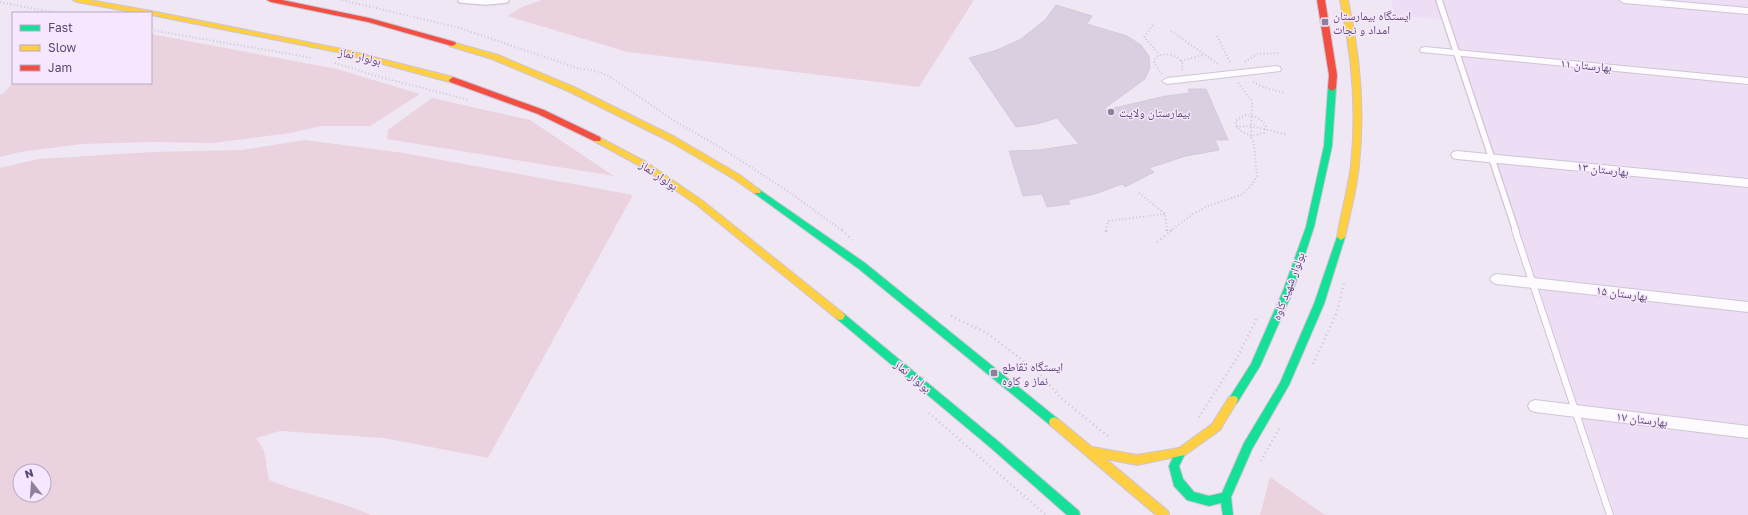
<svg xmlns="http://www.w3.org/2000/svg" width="1748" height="515" viewBox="0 0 1748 515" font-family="'Golos Text','Noto Naskh Arabic',sans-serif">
<rect width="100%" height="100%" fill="#f0e7f4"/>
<polygon fill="#eddef6" points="1391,0 1748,0 1748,515 1615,515 1447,20 1395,15"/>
<g fill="#ebd2df" fill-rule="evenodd">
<polygon points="542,0 974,0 919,87 628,52 507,16 522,7"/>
<polygon points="151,34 337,69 420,94 370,126 321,126 290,133 213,143 152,142 82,144 20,152 0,157 0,95 4,93 13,82 151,83"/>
<polygon points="432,98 530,120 614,176 387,139 388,130"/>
<path d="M305,140L404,153L633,195L488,458L384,438L280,431L256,438L264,451L269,480C302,494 338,500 371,515H0V168L38,159L152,152L242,150ZM20,471H44V495H20Z"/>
<polygon points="1270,477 1325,515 1260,515"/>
</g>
<polygon fill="#d9cfe0" stroke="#d4cadd" points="1056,5 1092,16 1087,24 1127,36 1141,45 1149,56 1150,68 1145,79 1101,111 1166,96 1190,93 1188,89 1206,89 1228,140 1215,140 1219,150 1186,156 1149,168 1154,172 1125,187 1122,184 1095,194 1068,200 1070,204 1047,207 1042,194 1023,196 1009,151 1039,150 1079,144 1057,118 1037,124 1016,127 969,58 997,50 1021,39 1045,20"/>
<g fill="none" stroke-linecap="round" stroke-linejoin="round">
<g stroke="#cec5d6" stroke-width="8">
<g id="lane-far1">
<polyline points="461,0 486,2 506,0"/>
<polyline points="1439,0 1516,231"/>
</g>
</g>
<g stroke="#cec5d6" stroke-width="8">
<polyline id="lane" points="1515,230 1610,515"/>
</g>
<g stroke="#cec5d6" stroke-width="2">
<g id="street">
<polygon points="1619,0 1658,0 1748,8 1748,14 1624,3"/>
<polygon points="1425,47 1748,78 1748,84 1421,52 1420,50 1421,48"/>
<polygon points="1276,66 1280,67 1281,69 1280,71 1167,84 1162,81 1167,78"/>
<polygon points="1457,151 1748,179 1748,187 1457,159 1453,158 1451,155 1453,152"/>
<polygon points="1496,274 1748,302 1748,312 1496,284 1492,282 1490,279 1492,276"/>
<polygon points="1535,400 1748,426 1748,438 1535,412 1530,410 1528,406 1530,402"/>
</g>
</g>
<g stroke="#cdc4d5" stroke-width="2">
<g id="fast">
<polygon points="1332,85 1336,88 1332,146 1314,227 1293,291 1260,366 1237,403 1233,404 1229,403 1228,400 1251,364 1283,291 1306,227 1324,146 1328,88"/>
<polygon points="757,188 865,263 1058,419 1059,422 1058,425 1054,427 1050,425 859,269 754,193 753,191"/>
<polygon points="1341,234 1345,237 1324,304 1289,385 1252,449 1231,497 1233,515 1223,515 1221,503 1209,506 1187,500 1174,486 1169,466 1177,449 1181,447 1185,449 1186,452 1179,466 1183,479 1194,492 1209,496 1222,493 1244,443 1280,383 1314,304 1337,237"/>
<polygon points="840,312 843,313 999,442 1079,511 1080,515 1067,515 991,448 837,319 835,316 837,313"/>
</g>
</g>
<g stroke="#cdc4d5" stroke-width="2">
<g id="slow">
<polygon points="73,0 90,0 151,11 342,49 453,77 457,80 453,83 342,53 151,15 151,13 137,13 77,2"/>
<path d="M1340,0H1348C1360,54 1365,109 1359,165C1357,189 1350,213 1345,237L1341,240L1337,237C1341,213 1348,189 1351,165C1357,109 1352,54 1340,0Z"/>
<polygon points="449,42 452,42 498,55 574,87 675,137 740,175 761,191 760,193 754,193 734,179 669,141 568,91 492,59 449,46"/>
<polygon points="597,136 646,162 703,201 843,313 845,316 843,319 840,320 837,319 697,205 640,166 594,141 593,139 594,137"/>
<polygon points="1233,396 1237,397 1238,400 1220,430 1185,455 1137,465 1106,459 1168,511 1169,515 1156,515 1050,425 1049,422 1050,419 1054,417 1058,419 1092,447 1137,455 1179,448 1212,424 1229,397"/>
</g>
</g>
<g stroke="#cdc4d5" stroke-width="2">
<g id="jam">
<polygon points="267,0 282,0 369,18 455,42 456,44 452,46 368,22 271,2"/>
<polygon points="1317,0 1325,0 1337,75 1336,88 1332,91 1328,88 1329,75"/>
<polygon points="453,77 544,110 600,137 601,139 600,141 594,141 538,114 450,82 449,80"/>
</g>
</g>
<g stroke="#ccc6d3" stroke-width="2" stroke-dasharray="1 2.5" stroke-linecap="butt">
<polyline points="342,0 460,28 580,69 593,70 607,75 673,120 723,149 786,190 843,231"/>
<polyline points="0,2 56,13"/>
<polyline points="1153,25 1144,37 1160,55"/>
<polyline points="151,30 313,58"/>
<polyline points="1171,31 1218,64"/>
<polyline points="1217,36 1231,64"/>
<polyline points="1181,61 1203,55"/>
<polyline points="1245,62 1257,54 1281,53"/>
<polyline points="335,63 380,77 469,100"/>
<path d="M1162,74L1154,63L1156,57C1166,52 1177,54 1183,64L1182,70"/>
<polyline points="1253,82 1260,86 1284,93"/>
<path d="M1245,115C1254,115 1261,118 1266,126L1264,133L1251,136L1239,130L1235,121Z"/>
<polyline points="1236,127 1251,126 1285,134"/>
<polyline points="1139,193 1165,214 1167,231"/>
<polyline points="1106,231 1108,221 1165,214"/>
<polyline points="1170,231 1193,214 1208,206 1241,195 1251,186 1257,176 1254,143 1251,136 1252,101 1238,83"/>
</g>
<g stroke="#ccc6d3" stroke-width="2.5" stroke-dasharray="1 3.5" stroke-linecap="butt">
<polyline points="842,230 852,240"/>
<polyline points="1167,230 1167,233"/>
<polyline points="1106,232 1106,230"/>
<polyline points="1157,242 1172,230"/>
<polyline points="951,316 987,333 1038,372 1061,398 1109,437"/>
<polyline points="1313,364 1337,312 1344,283"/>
<polyline points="929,413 1046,515"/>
<polyline points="1199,417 1237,358 1258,316"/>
<polyline points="1261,461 1280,427"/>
</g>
<use href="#lane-far1" stroke="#fdfbfd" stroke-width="5.5"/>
<use href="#lane" stroke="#fdfbfd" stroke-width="6"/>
<use href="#street" fill="#fdfbfd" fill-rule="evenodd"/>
<use href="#fast" fill="#16e098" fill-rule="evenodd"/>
<use href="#slow" fill="#ffcf43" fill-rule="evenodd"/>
<use href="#jam" fill="#f24e42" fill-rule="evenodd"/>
</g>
<g fill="#8e819e" stroke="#f7e7fe" stroke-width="1.5">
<rect x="1321" y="18" width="8" height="8" rx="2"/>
<circle cx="1111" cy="112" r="4"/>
<rect x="990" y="369" width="8" height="8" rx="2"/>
</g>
<g text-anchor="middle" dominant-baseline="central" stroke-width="3" stroke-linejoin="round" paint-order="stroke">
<g font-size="12" fill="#5a4a70" stroke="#f7e7fe" text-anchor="start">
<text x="1333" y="15">ایستگاه بیمارستان<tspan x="1333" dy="14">امداد و نجات</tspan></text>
<text x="1119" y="112">بیمارستان ولایت</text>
<text x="1002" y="366">ایستگاه تقاطع<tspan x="1002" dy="14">نماز و کاوه</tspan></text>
</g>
<g font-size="12" fill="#5a4a70" stroke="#f7e7fe">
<text transform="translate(360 56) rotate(13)">بولوار نماز</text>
<text transform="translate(1586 65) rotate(5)">بهارستان ۱۱</text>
<text transform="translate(1603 169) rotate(6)">بهارستان ۱۳</text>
<text transform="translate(659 175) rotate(34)">بولوار نماز</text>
<text transform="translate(1288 286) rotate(-69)">بولوار شهید کاوه</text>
<text transform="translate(1622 293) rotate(7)">بهارستان ۱۵</text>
<text transform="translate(913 376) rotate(40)">بولوار نماز</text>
<text transform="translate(1642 419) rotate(7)">بهارستان ۱۷</text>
</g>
</g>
<rect x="12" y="12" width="140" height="72" fill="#f7e7fe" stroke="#b8a8c5"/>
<rect x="20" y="25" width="20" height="6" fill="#16e098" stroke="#b8a8c5"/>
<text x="48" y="32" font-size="12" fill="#5a4a70">Fast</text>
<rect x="20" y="45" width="20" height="6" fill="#ffcf43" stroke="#b8a8c5"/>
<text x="48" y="52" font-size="12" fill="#5a4a70">Slow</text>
<rect x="20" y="65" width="20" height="6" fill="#f24e42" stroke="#b8a8c5"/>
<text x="48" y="72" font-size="12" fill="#5a4a70">Jam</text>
<g transform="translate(32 483) rotate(343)"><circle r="19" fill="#f7e7fe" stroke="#b8a8c5"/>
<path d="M0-3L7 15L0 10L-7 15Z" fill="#8e819e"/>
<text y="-6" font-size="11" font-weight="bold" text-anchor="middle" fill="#5a4a70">N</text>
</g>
</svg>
